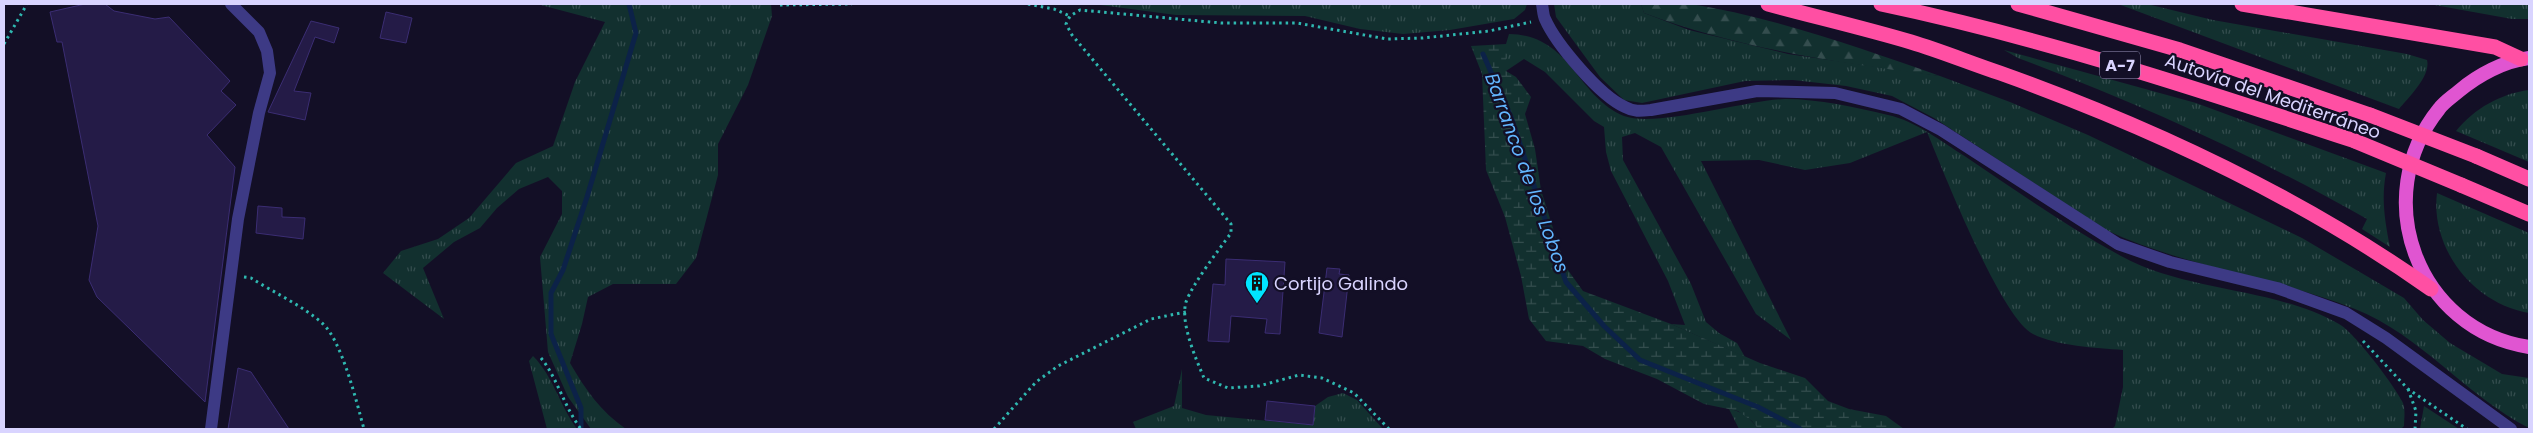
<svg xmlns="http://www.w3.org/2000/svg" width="2533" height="433" viewBox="0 0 2533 433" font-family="Poppins,sans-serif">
<defs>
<pattern id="grass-tufts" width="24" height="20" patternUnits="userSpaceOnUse" patternTransform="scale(1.25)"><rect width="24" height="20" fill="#12302f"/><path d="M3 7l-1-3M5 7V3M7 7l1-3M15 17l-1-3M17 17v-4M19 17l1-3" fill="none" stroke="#344d4e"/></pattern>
<pattern id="forest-firs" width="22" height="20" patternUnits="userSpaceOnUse" patternTransform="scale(1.25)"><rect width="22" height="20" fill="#12302f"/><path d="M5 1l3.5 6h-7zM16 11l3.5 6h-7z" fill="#344d4e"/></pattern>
<pattern id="wetland-marsh" width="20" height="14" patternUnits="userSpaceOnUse" patternTransform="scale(1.25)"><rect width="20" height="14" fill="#12302f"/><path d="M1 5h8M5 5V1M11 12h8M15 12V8" fill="none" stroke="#344d4e"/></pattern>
</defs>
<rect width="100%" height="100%" fill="#130f26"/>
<g fill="url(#grass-tufts)">
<path d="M537,4H771L772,16L748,85L718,144V175L696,258L676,284H613L588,297L582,324L570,363C585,389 601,412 626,429H591L568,397L548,352L540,257L562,214V191L548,177L519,189L497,208L480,228L454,242L423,268L444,319L383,273L401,251L438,239L469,218L516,163L553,146L575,82L605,22Z"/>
<polygon points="1093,4 1527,4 1525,10 1514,19 1450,30 1403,34 1360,29 1305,16 1176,15"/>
<path d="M1554,4H1641L1644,13L1689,30L1788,54L1940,76L2010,102L2088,135L2302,238L2404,298L2423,320L2450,343L2502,374L2529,378V428C2466,396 2421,335 2355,309C2274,277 2185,267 2106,230L1934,118L1892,96L1846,86L1793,80L1745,81L1642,103L1624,100L1600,77L1556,17Z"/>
<path d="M2118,4H2147L2213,20L2407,54L2427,60C2431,76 2409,97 2399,109Z"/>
<polygon points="2429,4 2529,4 2529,19 2512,19"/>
<path d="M1509,34C1571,35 1576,96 1624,116C1655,128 1746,100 1785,99C1819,99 1855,107 1888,115C1916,121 1942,142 1966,157C2017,191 2067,227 2121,256C2189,293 2271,286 2339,324C2354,332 2394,385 2402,401C2406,408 2404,418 2404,426L2401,429H2112L2115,426L2123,387V350C2096,348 2057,346 2033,334C2001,318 1943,171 1927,132L1850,163L1805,170L1759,160L1701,161L1791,340L1756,314L1661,147L1635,133L1622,137L1623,160L1691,284L1706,322L1719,333L1737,343L1745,357L1671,324L1685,325L1668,281L1611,171L1606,152L1604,127L1594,121L1545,72L1524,59L1506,71V44Z"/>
<path d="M2004,50L2196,103L2386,173C2381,199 2385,222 2390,247L2362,229L2367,219C2256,156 2138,103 2018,58Z"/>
<path d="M2529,90V162L2456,131C2475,108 2500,94 2529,90Z"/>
<path d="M2437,193L2529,233V313C2474,304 2430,249 2437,193Z"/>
<path d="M533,356C553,376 560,406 577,429H547L529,361Z"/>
<polygon points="1182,369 1182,408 1206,415 1313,425 1315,406 1328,397 1343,393 1357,400 1383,429 1136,429 1133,422 1174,406"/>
<polygon points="2424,406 2459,429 2420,429"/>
<path d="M1729,409C1742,411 1750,418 1758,429H1739Z"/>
</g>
<path fill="url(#forest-firs)" d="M1641,4C1657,4 1674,2 1690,4C1770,16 1864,49 1940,76C1840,63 1739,49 1644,13Z"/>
<polygon fill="url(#wetland-marsh)" points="1506,44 1506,71 1516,77 1531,97 1525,114 1535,149 1541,190 1565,266 1583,291 1671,324 1760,363 1805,378 1828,401 1849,409 1886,416 1904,429 1758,429 1752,421 1738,411 1704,404 1657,379 1605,359 1583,346 1546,341 1529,319 1521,276 1505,217 1486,170 1482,74 1471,46"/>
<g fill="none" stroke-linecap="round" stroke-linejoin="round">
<g stroke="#0c2248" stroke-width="5">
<polyline points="1483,54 1511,117 1566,282 1604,326 1640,360 1758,407 1800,429"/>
<polyline points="581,429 581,408 551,334 551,293 563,270 587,197 636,33 629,4"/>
</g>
</g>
<g fill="#241b47" stroke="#3b2d73">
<polygon points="85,4 105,4 114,11 155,19 169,17 230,81 221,91 236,105 207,135 235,167 205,402 97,297 89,280 98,226 62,42 57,42 50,12"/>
<polygon points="386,12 412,18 406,43 380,38"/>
<polygon points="311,21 339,28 334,43 315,37 294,91 311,93 305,120 268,112"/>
<polygon points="258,206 282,208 282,217 305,218 303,239 256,233"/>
<polygon points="1226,259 1285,262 1280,334 1265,333 1267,319 1231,316 1229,342 1208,341 1213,284 1225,285"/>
<polygon points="1327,268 1340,269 1339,274 1349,275 1342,337 1319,333"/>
<polygon points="238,368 251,372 289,429 228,429"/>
<polygon points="1267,401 1315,406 1313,425 1265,420"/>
</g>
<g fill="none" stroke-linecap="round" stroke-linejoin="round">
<g stroke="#2fb8b0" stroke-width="3" stroke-dasharray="2.5 4" stroke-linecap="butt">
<polyline points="1028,4 1054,9 1070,16"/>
<polyline points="780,5 852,4"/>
<polyline points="4,44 27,4"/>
<path d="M244,277L251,278C273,292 303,306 322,323C342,340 357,404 364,429"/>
<polyline points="2363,341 2408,389 2467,429"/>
<path d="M541,358C558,379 564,407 581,429"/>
<polyline points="2408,389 2416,411 2415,429"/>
<polyline points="994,429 1036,382 1058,366 1151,319 1186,312"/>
<path d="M1389,429L1354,393L1322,378L1299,375L1259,386L1228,388L1204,378C1196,359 1180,323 1186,302C1193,283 1218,251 1231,233V224L1072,35L1066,24L1070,16L1080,10L1221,23H1297L1387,39L1423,38L1489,31L1531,22"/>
</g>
<g stroke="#3d3a85" stroke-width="12">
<path d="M1542,4C1543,9 1543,15 1545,19C1556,44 1600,96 1625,107C1634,112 1641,111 1651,110L1757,91L1835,93L1901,109L1941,130L2118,244L2170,262L2277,288L2346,313L2386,338L2511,429"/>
<polyline points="211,429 238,219 259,113 270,73 267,51 259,32 231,4"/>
</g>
<path stroke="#e055d1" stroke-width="14" d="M2529,58C2504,61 2478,75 2459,91C2452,97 2444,102 2439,109C2368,197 2417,330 2529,347"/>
<g stroke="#ff4fa3" stroke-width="15">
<path d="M1768,4C1816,17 1864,28 1911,42C1941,51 1970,63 2000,73C2151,127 2299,196 2431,289"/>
<path d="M1881,4C2043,38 2198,89 2355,141"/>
<polyline points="2018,4 2180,50 2370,115"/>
<polyline points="2242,4 2495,47 2521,59"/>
<polyline points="2476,156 2529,179"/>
<polyline points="2461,185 2529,214"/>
</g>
<g stroke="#ff4fa3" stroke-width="15">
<polyline points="2370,115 2476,156"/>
<polyline points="2355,141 2461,185"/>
</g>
</g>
<defs>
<g id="building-pin" transform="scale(1.25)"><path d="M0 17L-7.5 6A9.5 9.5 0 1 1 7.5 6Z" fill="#00e5ff" stroke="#130f26"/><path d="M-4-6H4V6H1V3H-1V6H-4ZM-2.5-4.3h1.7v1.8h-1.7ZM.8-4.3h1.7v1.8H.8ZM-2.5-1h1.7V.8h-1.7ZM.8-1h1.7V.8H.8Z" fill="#111"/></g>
</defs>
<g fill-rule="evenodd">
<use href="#building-pin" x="1257" y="283"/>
</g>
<g text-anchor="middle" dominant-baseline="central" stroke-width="4.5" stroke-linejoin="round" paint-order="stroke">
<rect fill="#130f26" stroke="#9e99be" stroke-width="1" x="2100" y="51.5" width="40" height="27" rx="4"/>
<g font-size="16" font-weight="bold" fill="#d9d4ff">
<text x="2120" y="65">A-7</text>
</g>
<g font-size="18" fill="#d9d4ff" stroke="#130f26">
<text transform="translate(2273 96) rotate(19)">Autovía del Mediterráneo</text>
</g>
<g font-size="18" fill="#d9d4ff" stroke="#130f26" text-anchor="start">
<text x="1274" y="283">Cortijo Galindo</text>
</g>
<g font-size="19" font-style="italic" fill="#62b6ff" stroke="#130f26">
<text transform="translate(1527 173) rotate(70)">Barranco de los Lobos</text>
</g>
</g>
<rect width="2533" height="433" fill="none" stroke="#d9d4ff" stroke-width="10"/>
</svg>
